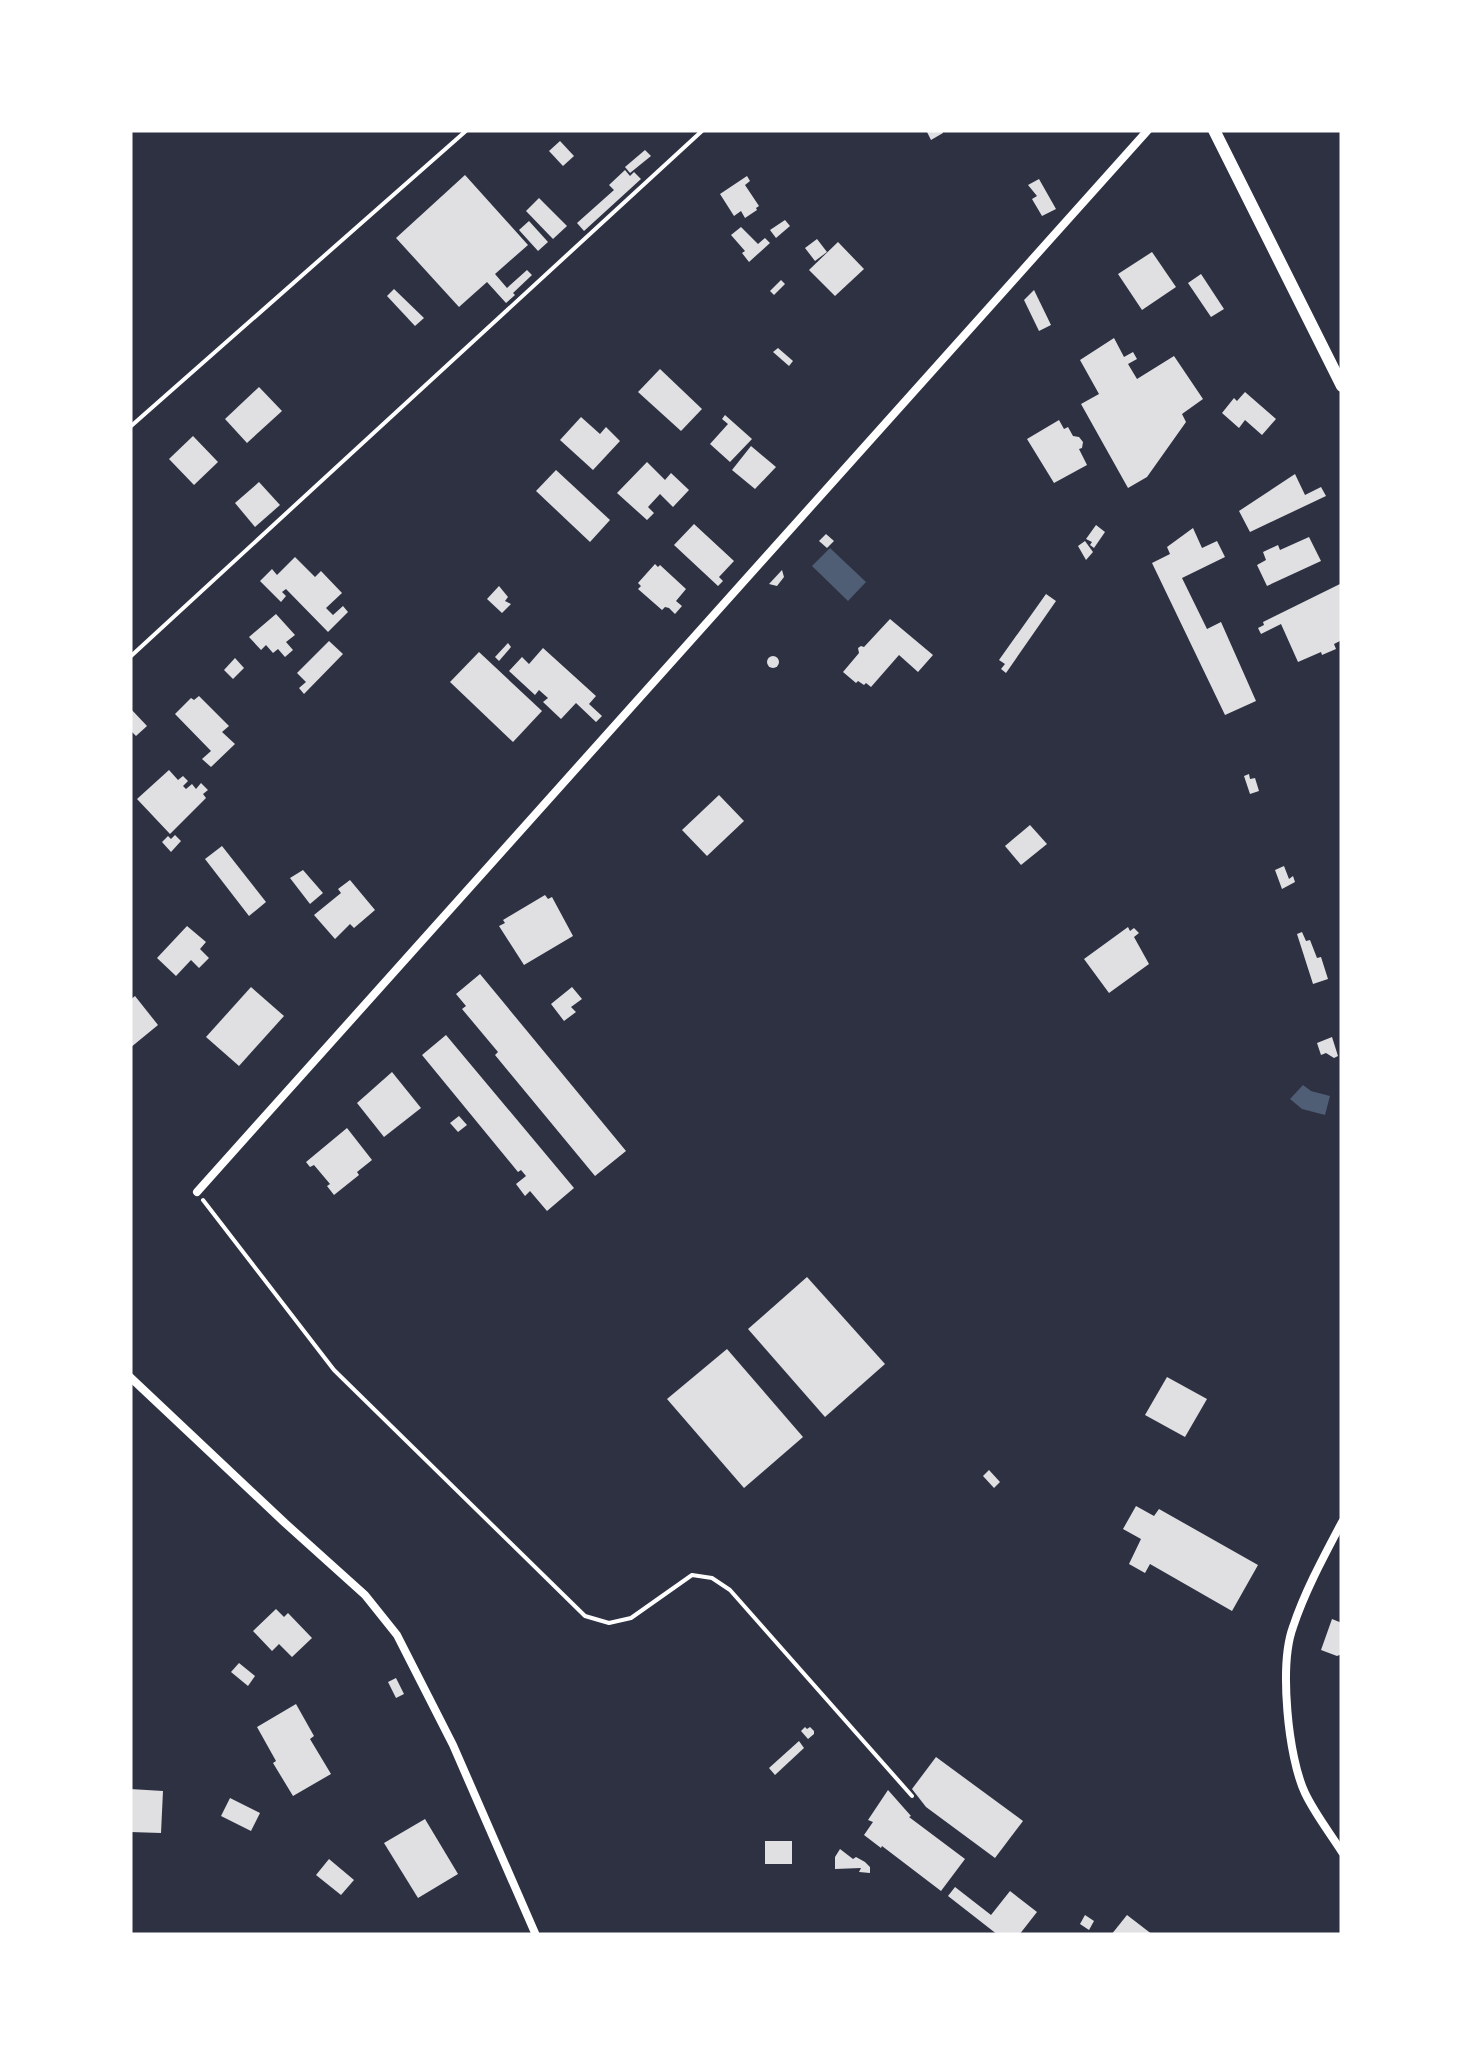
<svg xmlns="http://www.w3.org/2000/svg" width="1472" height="2065" viewBox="0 0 1472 2065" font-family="Lora,serif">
<rect width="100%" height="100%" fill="#2d3142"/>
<g fill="#4f5d75">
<polygon points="830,548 866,582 848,601 812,566"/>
<polygon points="1303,1085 1311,1091 1330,1096 1325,1115 1302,1109 1290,1099"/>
</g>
<g fill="#e0e0e3">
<polygon points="926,130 942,130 943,133 931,140"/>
<polygon points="560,141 574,156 563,166 549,151"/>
<polygon points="645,150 651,156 630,173 625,167"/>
<polygon points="625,170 630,176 634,172 641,179 584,231 577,223 614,190 609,185"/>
<polygon points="465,175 528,245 495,274 507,288 527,270 532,275 513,293 515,295 506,303 487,282 459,307 396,238"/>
<polygon points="747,176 750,181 745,185 759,206 756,208 757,210 745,218 741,211 734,216 720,194"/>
<polygon points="1039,179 1056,209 1042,216 1032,199 1037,196 1028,185"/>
<polygon points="539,198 567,226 553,239 526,211"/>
<polygon points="785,220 790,226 776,238 770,230"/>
<polygon points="529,221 548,242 538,251 519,230"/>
<polygon points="741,227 758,244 765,238 770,243 749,262 742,253 745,251 731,235"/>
<polygon points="817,239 827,252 815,261 805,248"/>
<polygon points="838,242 864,269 835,296 809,270"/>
<polygon points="1152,252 1176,287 1142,310 1118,274"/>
<polygon points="1201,274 1224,309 1211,317 1188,283"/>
<polygon points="781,280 785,284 774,295 770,291"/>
<polygon points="394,289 424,318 415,326 387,296"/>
<polygon points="1034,290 1051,325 1039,331 1024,300"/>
<polygon points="1114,338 1124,357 1133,352 1137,359 1128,364 1137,379 1174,356 1203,399 1182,414 1186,422 1147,477 1128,488 1081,404 1099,394 1080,360"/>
<polygon points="778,348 793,361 789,366 773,352"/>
<polygon points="660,369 702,409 681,431 638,392"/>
<polygon points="259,387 282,411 247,443 225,419"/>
<polygon points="1245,392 1276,419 1262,435 1245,420 1239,428 1222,413 1234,398 1237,401"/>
<polygon points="725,415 752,439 730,462 710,444 728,424 722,419"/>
<polygon points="581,417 600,434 606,427 620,441 593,470 560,440"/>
<polygon points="1059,420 1064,429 1068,427 1073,436 1079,437 1083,442 1082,448 1079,449 1087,465 1054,483 1027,439"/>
<polygon points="193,436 218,462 194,485 169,459"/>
<polygon points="751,446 776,467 755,489 732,470"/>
<polygon points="647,462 665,480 671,473 689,490 673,507 660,494 648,507 654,513 647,520 617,493"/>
<polygon points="556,470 610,520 590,542 536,491"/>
<polygon points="1295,474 1305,495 1321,487 1326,496 1250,532 1239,511"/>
<polygon points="259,482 280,505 255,527 235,503"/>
<polygon points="694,524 734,561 719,577 723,581 718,586 674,545"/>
<polygon points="1096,525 1105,532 1094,548 1090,545 1092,542 1086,539"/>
<polygon points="1193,528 1202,548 1217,541 1225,557 1182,578 1207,629 1221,622 1256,701 1225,715 1152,563 1170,554 1167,547"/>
<polygon points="826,534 834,541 827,548 819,541"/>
<polygon points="1309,537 1321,561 1267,586 1257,565 1266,560 1263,552 1278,545 1280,550"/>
<polygon points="1085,541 1093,552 1086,560 1078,546"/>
<polygon points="295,557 315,577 321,571 342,593 326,608 333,615 343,606 348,612 328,632 286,589 282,592 286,596 281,602 260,581 272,569 277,575"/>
<polygon points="655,564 658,567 660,565 686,589 676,601 682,606 675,614 669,608 665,607 662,610 638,589 641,586 638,583"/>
<polygon points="782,570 784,577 777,586 769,584"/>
<polygon points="1342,583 1342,640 1334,644 1336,649 1322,655 1321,652 1298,662 1281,624 1261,634 1258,628 1264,625 1263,622"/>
<polygon points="499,586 508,597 505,601 511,604 502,613 487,599"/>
<polygon points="1046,594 1056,601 1006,673 1001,669 1005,664 999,660"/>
<polygon points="276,614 295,635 286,642 293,650 285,657 278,649 273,653 266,645 261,650 249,637"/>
<polygon points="890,619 933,655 918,672 899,655 871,687 866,683 864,685 858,681 856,683 843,672 859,653 858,648 861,646 864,647"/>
<polygon points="329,641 343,654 304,694 299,688 306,682 297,673"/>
<polygon points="508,643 511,647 499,661 495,657"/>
<polygon points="543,648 596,696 589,704 602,716 596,722 576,703 561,719 543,702 548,698 539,690 535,695 509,671 522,657 529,664"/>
<polygon points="479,652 542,711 513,742 450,682"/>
<circle cx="773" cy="662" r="6"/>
<polygon points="235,658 244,668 233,679 224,670"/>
<polygon points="199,696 229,726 222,732 235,744 211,767 202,759 211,751 175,714 191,698 194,700"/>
<polygon points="130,708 147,726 136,736 130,730"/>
<polygon points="169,770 178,780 183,776 188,781 183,786 186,789 192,784 196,789 201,783 208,790 203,794 206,798 170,834 137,799"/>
<polygon points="1249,774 1250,779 1255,778 1259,791 1250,794 1244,776"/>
<polygon points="719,795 744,821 707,856 682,830"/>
<polygon points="1030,825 1047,844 1021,865 1005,846"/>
<polygon points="175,835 181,841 171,852 162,842 168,836 171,839"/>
<polygon points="222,846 266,902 249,916 205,859"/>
<polygon points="1284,866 1289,879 1293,876 1295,882 1282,889 1275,870"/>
<polygon points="303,870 323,893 310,904 290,878"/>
<polygon points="350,880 375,910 354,928 350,924 335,939 314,915 341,893 338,889"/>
<polygon points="545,895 548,899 552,897 573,936 524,965 499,926 505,923 503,920"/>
<polygon points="187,926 206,942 200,949 209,958 199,968 191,960 176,976 157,958"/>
<polygon points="1128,927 1130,931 1134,928 1139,933 1134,937 1149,964 1109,993 1084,959"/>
<polygon points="1302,932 1306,941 1310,940 1317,958 1321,957 1328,979 1313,984 1297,934"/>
<polygon points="480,974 626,1151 595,1176 495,1055 498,1052 462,1009 466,1006 456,994"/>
<polygon points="251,987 284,1016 239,1066 206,1037"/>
<polygon points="572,987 582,999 571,1007 576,1012 564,1021 551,1004"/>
<polygon points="135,996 158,1025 130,1048 130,1000"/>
<polygon points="446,1035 574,1188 547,1211 530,1191 525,1196 516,1184 526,1176 521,1170 518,1172 422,1055"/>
<polygon points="1332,1037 1338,1056 1334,1058 1326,1053 1321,1055 1317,1043"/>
<polygon points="392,1072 421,1108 384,1137 357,1103"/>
<polygon points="459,1116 467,1125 458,1132 450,1123"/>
<polygon points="347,1128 372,1160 357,1172 359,1175 334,1195 327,1186 330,1184 314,1165 310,1167 306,1162"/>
<polygon points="807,1277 885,1364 825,1417 748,1329"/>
<polygon points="727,1349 803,1437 744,1488 667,1399"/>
<polygon points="1167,1377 1207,1399 1185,1437 1145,1415"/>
<polygon points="989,1470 1000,1482 994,1488 983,1476"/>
<polygon points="1136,1506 1154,1516 1159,1509 1258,1565 1232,1611 1150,1564 1145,1573 1129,1564 1141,1539 1123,1529"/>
<polygon points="276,1609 284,1617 288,1613 312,1638 292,1657 279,1644 272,1651 253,1631"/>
<polygon points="1332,1619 1342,1623 1342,1654 1337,1656 1321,1650"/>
<polygon points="239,1663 255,1676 248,1686 231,1672"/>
<polygon points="396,1678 404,1694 396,1698 388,1682"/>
<polygon points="296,1704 314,1736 310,1739 331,1774 293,1796 273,1763 276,1761 257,1727"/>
<polygon points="805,1727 807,1729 810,1727 814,1731 814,1734 808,1739 801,1731"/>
<polygon points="799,1741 804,1748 775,1775 769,1768"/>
<polygon points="936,1757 1023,1821 995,1858 926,1807 912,1789"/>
<polygon points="130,1789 163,1791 161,1833 130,1832"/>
<polygon points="888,1790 911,1816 909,1817 965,1859 941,1891 882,1846 881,1848 864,1835 873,1822 868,1820"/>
<polygon points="230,1798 260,1813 251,1831 221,1816"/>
<polygon points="425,1819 458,1874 418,1898 384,1843"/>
<rect x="765" y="1841" width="27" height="23"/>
<polygon points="840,1849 853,1859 856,1857 865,1862 870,1867 870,1873 859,1872 861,1868 835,1869 835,1857"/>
<polygon points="329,1859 354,1880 341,1895 316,1875"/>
<polygon points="955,1887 991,1915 1010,1891 1037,1912 1019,1935 998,1935 948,1896"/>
<polygon points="1085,1915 1094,1921 1089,1930 1080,1924"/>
<polygon points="1127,1915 1153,1935 1111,1935"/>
</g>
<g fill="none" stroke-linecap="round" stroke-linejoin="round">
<polyline stroke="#fff" stroke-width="4" points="203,1200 334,1370 585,1616 609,1623 631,1618 692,1575 712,1578 730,1590 912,1796"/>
<g stroke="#fff" stroke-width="4">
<polyline points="130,427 467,130"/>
<polyline points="130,657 703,130"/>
</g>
<g stroke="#fff" stroke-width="8">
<polyline points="197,1192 1148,130"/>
<polyline points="130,1377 285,1523 365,1595 397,1635 453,1745 535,1933"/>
<path d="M1342,1522C1324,1556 1305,1591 1293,1627C1279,1665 1288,1757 1305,1793C1315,1814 1330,1833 1342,1852"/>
</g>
<polyline stroke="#fff" stroke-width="12" points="1214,130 1342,386"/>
</g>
<rect width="1472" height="2065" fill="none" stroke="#ffffff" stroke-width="265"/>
</svg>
